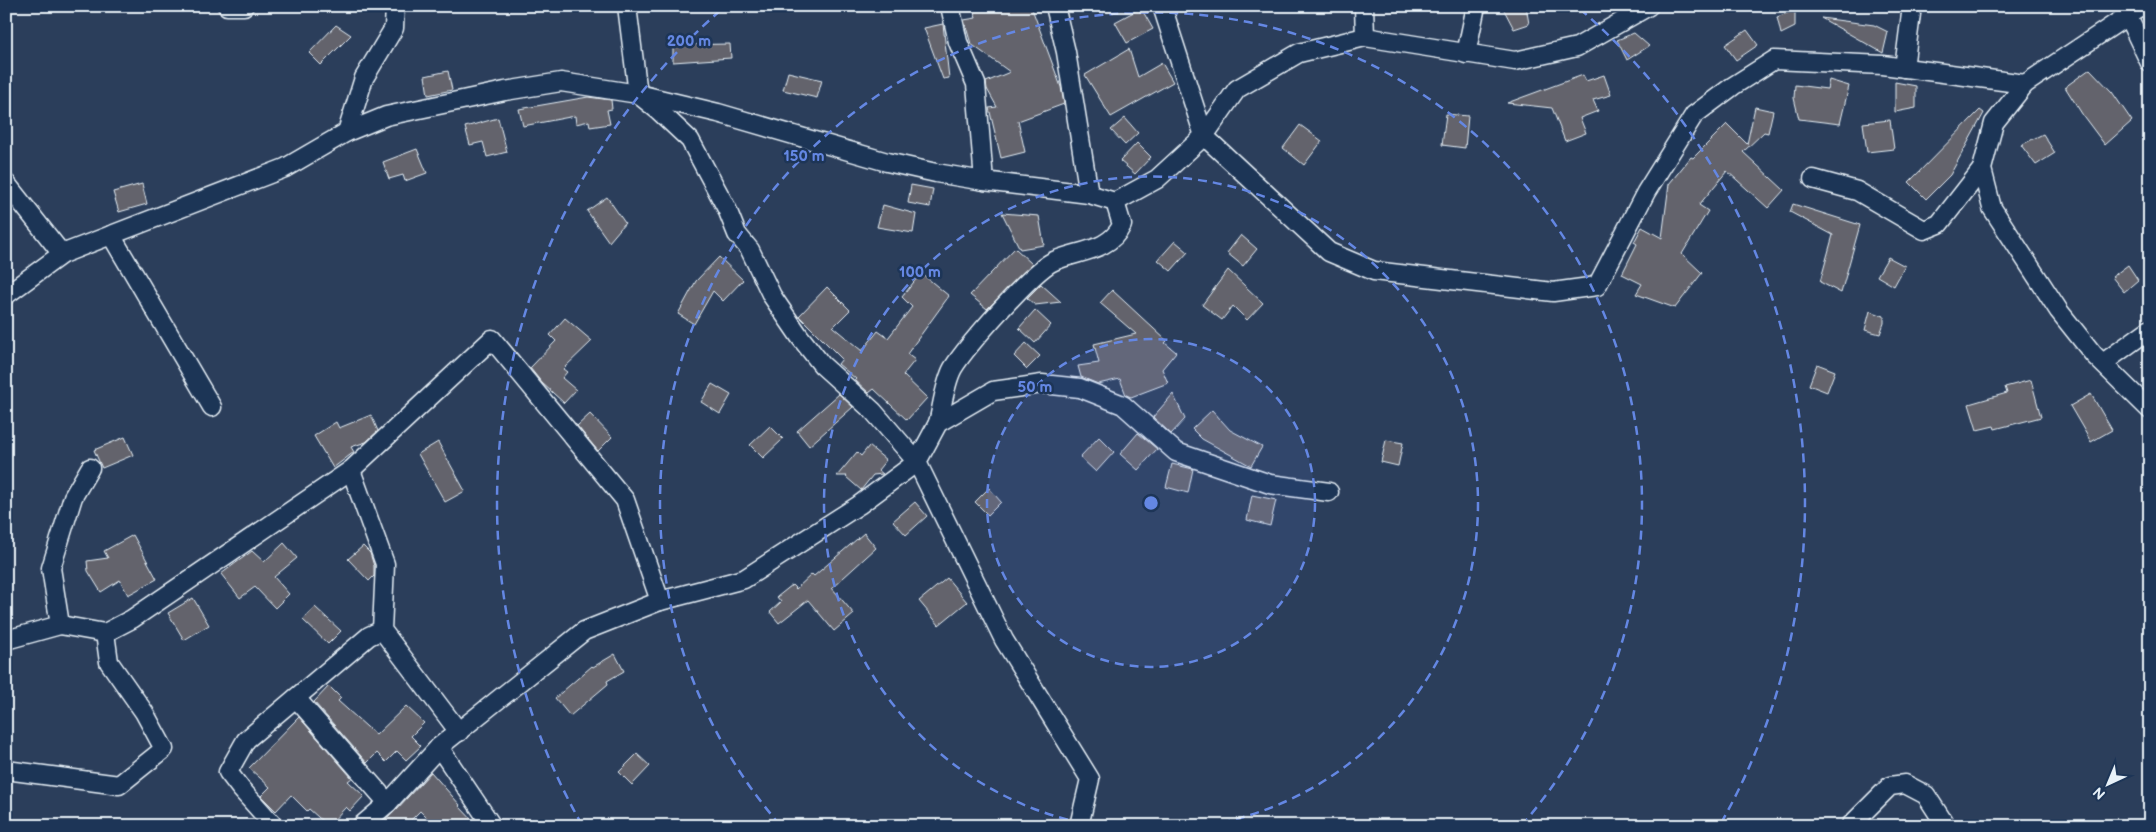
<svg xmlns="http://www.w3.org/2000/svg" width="2156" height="832" viewBox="0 0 2156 832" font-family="'Balsamiq Sans',sans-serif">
<rect width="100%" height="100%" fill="#2b3e5b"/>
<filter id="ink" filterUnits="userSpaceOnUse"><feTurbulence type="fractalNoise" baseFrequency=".02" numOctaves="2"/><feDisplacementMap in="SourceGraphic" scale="10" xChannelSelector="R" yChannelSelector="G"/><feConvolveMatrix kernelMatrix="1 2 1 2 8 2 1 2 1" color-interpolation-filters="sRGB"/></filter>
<g filter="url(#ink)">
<g fill="#63646c" stroke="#e8f1f8">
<polygon points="972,6 1031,6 1061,87 1064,104 1018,121 1025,152 1001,158 989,108 997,107 987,89 986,82 1010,72 971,44 964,20 976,18"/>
<polygon points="1502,6 1526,6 1529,24 1514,29"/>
<polygon points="1141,8 1153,29 1127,43 1115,22"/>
<polygon points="1795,10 1795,27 1781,34 1777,17"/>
<polygon points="1821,18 1874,25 1888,32 1883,53"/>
<polygon points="943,24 949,78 943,79 924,28"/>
<polygon points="336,25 351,35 321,65 309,53"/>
<polygon points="1747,30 1758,45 1736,60 1725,45"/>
<polygon points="1634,33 1649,46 1627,60 1617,40"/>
<polygon points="730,44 731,58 673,62 673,45"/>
<polygon points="1129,49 1138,77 1162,63 1173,82 1111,117 1085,75"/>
<polygon points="2090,69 2112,92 2132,121 2105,145 2084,117 2065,87"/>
<polygon points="448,71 452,90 428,95 425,76"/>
<polygon points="788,72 822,80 817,98 783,90"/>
<polygon points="1583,75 1586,81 1604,75 1611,95 1593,100 1598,111 1580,118 1586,133 1565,141 1552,108 1507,103"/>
<polygon points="1829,80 1849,86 1840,124 1799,119 1794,98 1795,85 1827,89"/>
<polygon points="1895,82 1916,86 1916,108 1895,112"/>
<polygon points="588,97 611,100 612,109 607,110 610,124 590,127 589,121 576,124 575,116 523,126 519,109"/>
<polygon points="1755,107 1773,111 1768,133 1764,132 1743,152 1784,190 1768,208 1727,171 1699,205 1708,211 1682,254 1702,273 1675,308 1636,294 1642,284 1622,274 1637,244 1634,242 1642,227 1662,238 1669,184 1691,157 1693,158 1727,124 1747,144"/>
<polygon points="1980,110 1984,113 1950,175 1926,199 1909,182"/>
<polygon points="1446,114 1468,116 1465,148 1442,145"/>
<polygon points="498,118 507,152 487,157 483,142 470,145 465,127"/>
<polygon points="1125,118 1138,133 1125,145 1111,130"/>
<polygon points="1890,120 1894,149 1867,152 1863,123"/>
<polygon points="1300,125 1322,141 1304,165 1283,148"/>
<polygon points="2043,134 2055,153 2036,165 2021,145"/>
<polygon points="1137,143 1151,157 1135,174 1120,161"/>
<polygon points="417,149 427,173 405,181 403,175 389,179 383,162"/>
<polygon points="142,184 147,204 119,212 113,192"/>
<polygon points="911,185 933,189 930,207 908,203"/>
<polygon points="607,197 625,223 609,242 587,211"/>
<polygon points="1793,204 1860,225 1841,293 1820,282 1833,235 1790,212"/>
<polygon points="883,205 916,214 913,233 877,227"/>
<polygon points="1002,213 1039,216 1044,245 1020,249"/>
<polygon points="1241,235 1257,249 1243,266 1227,253"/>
<polygon points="1175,241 1188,252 1171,271 1158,260"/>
<polygon points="1015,248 1032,264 987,309 970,295"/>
<polygon points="719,257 743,280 723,301 713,291 694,324 678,314 696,281"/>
<polygon points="1888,257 1905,266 1894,286 1877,276"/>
<polygon points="2128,265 2138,280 2124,292 2112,277"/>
<polygon points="1228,270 1263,303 1247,320 1233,306 1222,320 1202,305"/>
<polygon points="921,273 949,296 907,354 915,360 903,375 927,398 907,420 874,389 869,393 855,380 856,379 838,364 842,359 799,316 827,287 850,310 833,327 862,351 878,331 888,338 912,307 902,297"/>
<polygon points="1041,284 1061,302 1035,305 1027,298"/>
<polygon points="1112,290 1167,341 1165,343 1176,352 1162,369 1168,383 1131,397 1126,395 1120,379 1098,384 1081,377 1078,366 1099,363 1094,344 1136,334 1100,303"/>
<polygon points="1035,310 1051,325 1035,343 1019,328"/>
<polygon points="1870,311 1884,316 1884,323 1880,334 1865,330"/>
<polygon points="565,318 592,341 563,369 567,372 562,378 576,390 564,403 542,383 530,368 556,341 550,335"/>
<polygon points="1026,343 1040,356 1027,369 1014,356"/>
<polygon points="1817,364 1835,371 1827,392 1809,385"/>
<polygon points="2031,380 2041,417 1995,429 1994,426 1977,430 1969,404 2007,393 2005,387"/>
<polygon points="712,384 731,395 720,414 701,402"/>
<polygon points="839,394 853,407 809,446 797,431"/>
<polygon points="1173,394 1185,419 1171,434 1153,417"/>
<polygon points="2091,394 2112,430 2091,442 2070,406"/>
<polygon points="1212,410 1230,430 1262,447 1251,466 1202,439 1192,429"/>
<polygon points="590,414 612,437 598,451 577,426"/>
<polygon points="371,415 378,431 366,442 351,447 354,452 333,468 314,436 336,422 339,428"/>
<polygon points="770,426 783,439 763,458 750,445"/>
<polygon points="1138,433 1157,449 1138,470 1120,454"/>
<polygon points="125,437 133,455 102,468 94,450"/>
<polygon points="1099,437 1114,452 1096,472 1080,457"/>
<polygon points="1386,440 1403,443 1398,466 1381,462"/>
<polygon points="438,442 465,491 445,502 418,454"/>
<polygon points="869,446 886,460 878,470 883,474 873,475 861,490 846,477 847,476 837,476 857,452 861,456"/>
<polygon points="1172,464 1193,469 1188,493 1166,487"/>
<polygon points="989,488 1001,502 988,515 975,502"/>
<polygon points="1252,495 1276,500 1270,526 1247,520"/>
<polygon points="915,502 927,516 906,535 893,521"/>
<polygon points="864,533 876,548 832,588 854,614 834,631 808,600 779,623 770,612 781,602 777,597 792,585 796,589 812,574 814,576"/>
<polygon points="133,535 157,579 128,595 120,580 101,592 88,571 87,561 108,558 104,551"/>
<polygon points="284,543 297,558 274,577 289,594 275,608 255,587 240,598 221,574 252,551 264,562"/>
<polygon points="363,546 370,553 374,566 374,576 369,581 348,559"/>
<polygon points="947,578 967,602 939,625 919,601"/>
<polygon points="193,598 209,625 184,640 168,613"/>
<polygon points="315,607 341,631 328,644 303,620"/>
<polygon points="615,654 624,671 607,681 608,684 570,716 555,698 592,666 593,667"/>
<polygon points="329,686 341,698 338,701 376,735 406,706 424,723 411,736 421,746 406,760 397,751 386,762 377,753 367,763 314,702"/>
<polygon points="299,717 352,778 348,781 364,796 350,811 346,807 328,826 309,809 307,811 291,795 276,811 261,796 270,787 249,768"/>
<polygon points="637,754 650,766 632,785 619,772"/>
<polygon points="431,772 460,805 459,806 478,826 435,826 420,811 405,826 378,826 396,810"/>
</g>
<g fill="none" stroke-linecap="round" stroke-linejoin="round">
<g stroke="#e8f1f8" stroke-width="21">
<g id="street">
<polyline points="227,6 244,6"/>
<polyline points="627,6 638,94 659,111 690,140 727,209 737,234 750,250 772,296 800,337 822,365 873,411 917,462 1004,640 1090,779 1079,826"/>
<polyline points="950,6 958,42 976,84 984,181"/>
<polyline points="1055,6 1066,52 1089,194"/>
<polyline points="1162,6 1204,136 1329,252 1374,271 1553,292 1597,286 1646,192 1694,115 1733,86 1774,60 1883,65 2025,84"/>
<polyline points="1364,6 1365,37"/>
<polyline points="2125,6 2127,15 2150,63"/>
<polyline points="2142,6 2025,84 1994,123 1982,169 1992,208 2059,311 2094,355 2150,410"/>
<polyline points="1466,54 1476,6"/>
<polyline points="1904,68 1912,6"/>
<polyline points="347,132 364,78 394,28 395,6"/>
<polyline points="1813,179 1857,191 1924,230 1939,224 1982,169"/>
<polyline points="6,183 62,254"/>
<polyline points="111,235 212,407"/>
<polyline points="6,295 62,254 285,168 347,132 386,116 505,91 561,82 638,94 718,113 887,162 936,173 984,181 1089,194 1115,202 1157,179 1204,136 1237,89 1299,53 1365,37 1515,61 1577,47 1649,6"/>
<polyline points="2103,363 2150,329"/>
<path d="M938,423C942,408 945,382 953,368C966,347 1033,270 1054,261C1079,250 1109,252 1122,225L1115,202"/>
<polyline points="351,470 385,564 382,630 459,732"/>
<polyline points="60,625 105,633"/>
<polyline points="6,640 60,625 51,568 73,497 90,468"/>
<polyline points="296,698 388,803"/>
<polyline points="439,747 492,826"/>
<polyline points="6,770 119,785 164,749 144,712 109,662 105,633 132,619 351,470 492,339 625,500 660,601"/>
<polyline points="274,826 241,789 228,772 246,740 369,636 382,630"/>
<polyline points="361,826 388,803 439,747 584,631 660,601 744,579 859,505 917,462 938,423 993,391 1042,384 1080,388 1123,405 1176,452 1270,484 1329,492"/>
<polyline points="1850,826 1890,786 1905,784 1926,795 1946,826"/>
</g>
</g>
<use href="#street" stroke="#1d3557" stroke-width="18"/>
</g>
</g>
<circle cx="1151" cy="503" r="164" fill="#6487e3" fill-opacity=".12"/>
<g fill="none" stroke="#6487e3" stroke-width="2.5" stroke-dasharray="9 6">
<circle cx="1151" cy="503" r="164"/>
<path d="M1097 826A327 327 0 1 1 1205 826"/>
<path d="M780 825A491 491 0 1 1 1522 825"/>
<path d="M582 825A654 654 0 0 1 722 9M1580 9A654 654 0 0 1 1720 825"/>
</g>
<circle cx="1151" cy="503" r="8" fill="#6487e3" stroke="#1d3557" stroke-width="2.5"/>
<g font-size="15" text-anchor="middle" font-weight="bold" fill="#6487e3" stroke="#1d3557" stroke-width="5" stroke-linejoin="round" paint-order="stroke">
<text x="689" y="46">200 m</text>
<text x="804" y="161">150 m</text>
<text x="920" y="277">100 m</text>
<text x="1035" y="392">50 m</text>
</g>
<rect width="2156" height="832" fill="none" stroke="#1d3557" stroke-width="25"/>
<rect x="12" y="12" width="2131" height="807" fill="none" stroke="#e8f1f8" stroke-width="2" filter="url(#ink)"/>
<g transform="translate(2108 784) rotate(224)" stroke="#1d3557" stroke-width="4" paint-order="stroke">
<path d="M0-4L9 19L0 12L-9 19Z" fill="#e8f1f8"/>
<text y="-8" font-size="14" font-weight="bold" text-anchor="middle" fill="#e8f1f8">N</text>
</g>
</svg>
